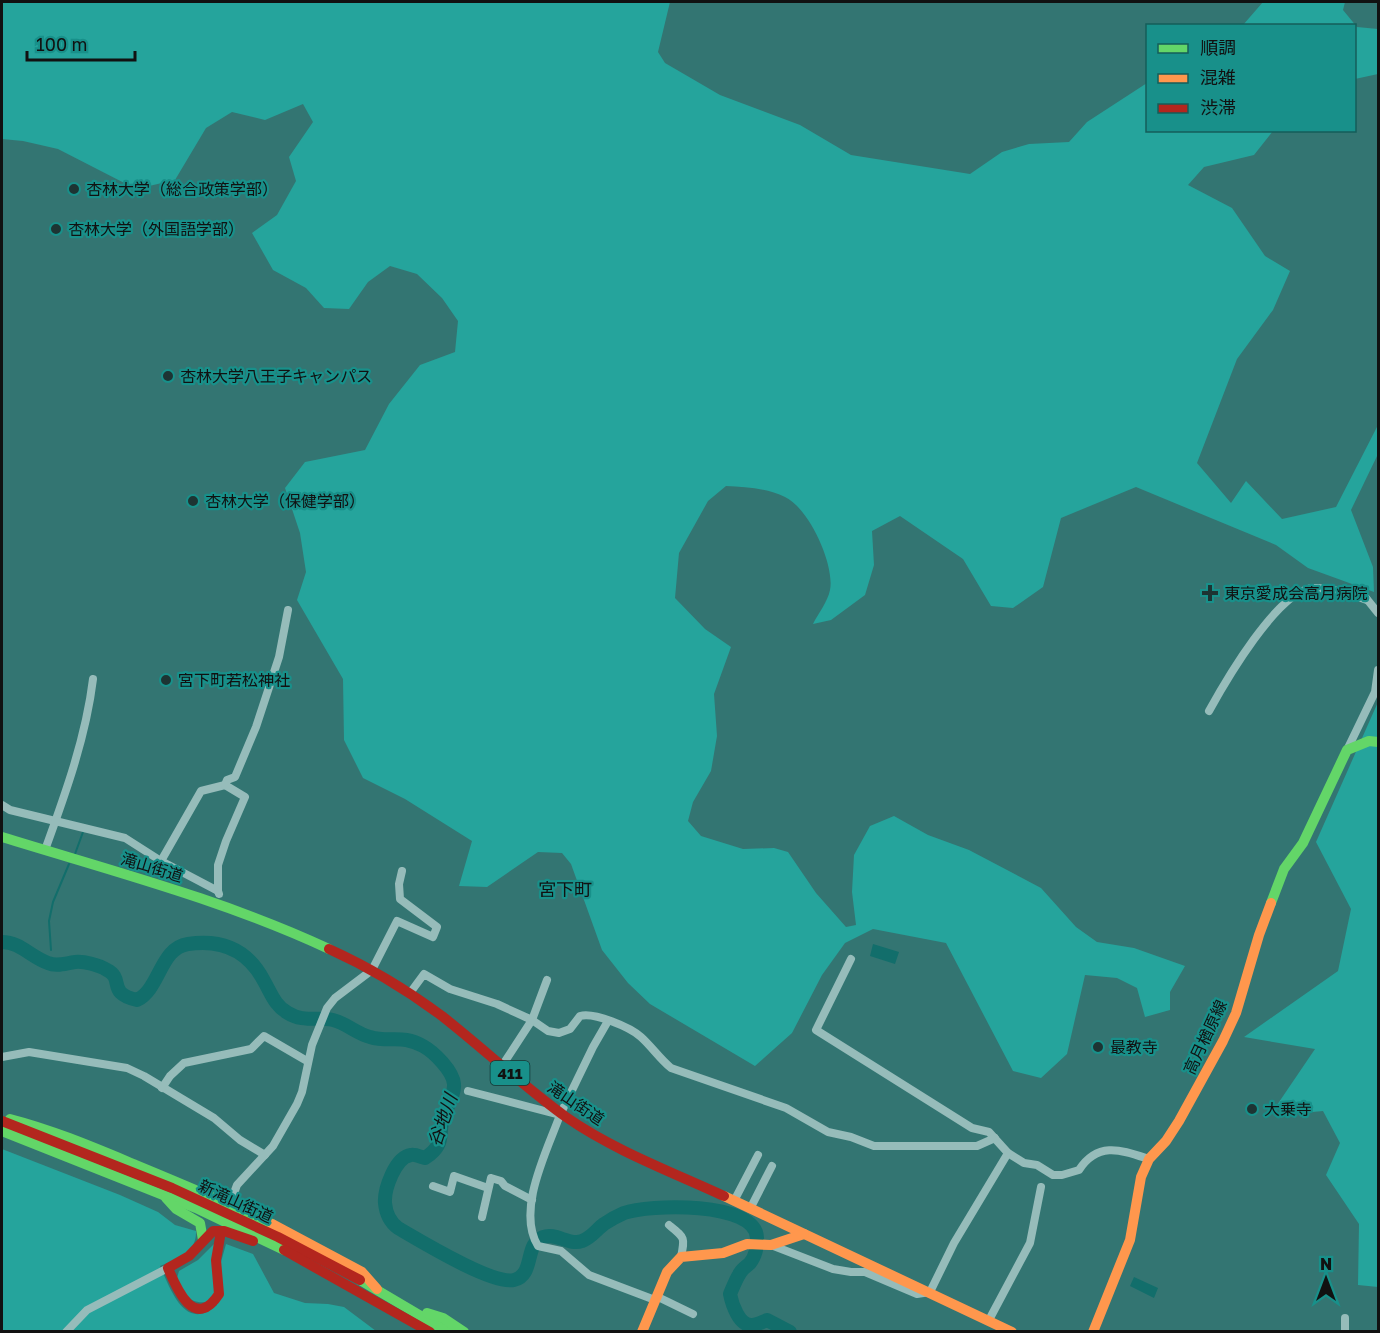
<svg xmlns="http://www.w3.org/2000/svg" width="1380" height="1333" viewBox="0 0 1380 1333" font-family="'Golos Text','Noto Sans JP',sans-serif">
<rect width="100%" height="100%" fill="#337572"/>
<g fill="#25a49c">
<path d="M2,2H670L658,52L665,63L720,95L800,125L851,155L970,174L1002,152L1029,144L1069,142L1087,122L1147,83L1148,130L1273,131L1254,155L1204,167L1188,185L1232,208L1265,256L1290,271L1273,310L1237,359L1197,463L1231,503L1246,481L1282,519L1336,507L1378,425V454L1351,510L1373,567L1374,592L1308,568L1276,545L1136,487L1061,518L1043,587L1013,608L991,606L963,559L900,516L872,531L874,565L865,595L831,620L813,624C818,614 828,601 830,590C835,565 809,508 785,497C767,488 746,487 726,486L708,501L679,553L675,598L705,629L731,647L714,694L717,736L711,771L693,802L688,821L701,836L743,849L774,848L788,852L816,893L846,927L856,925L852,892L854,855L870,826L894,816L928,835L969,850L1041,888L1076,927L1097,942L1134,948L1185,966L1170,992V1010L1145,1017L1137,988L1117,978L1085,975L1067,1054L1041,1078L1013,1071L946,943L873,929L845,943L822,975L792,1033L755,1066L650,1004L628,983L602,950L571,864L562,853L538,852L487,887L459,886L472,841L405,799L363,778L344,740L343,679L297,600L306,572L300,533L285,488L305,462L365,450L389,404L420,365L455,352L458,321L442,298L417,274L390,266L368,282L349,309L324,308L306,288L273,270L252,233L277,215L296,181L289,157L313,122L303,104L265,120L232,112L206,128L175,180L136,189L58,149L23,141L2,139Z"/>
<polygon points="1263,2 1345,2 1343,10 1357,27 1378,29 1378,74 1355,79 1354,26 1243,25"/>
<polygon points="1378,702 1378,1287 1358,1285 1359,1224 1326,1175 1340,1143 1323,1111 1302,1113 1277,1105 1315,1049 1244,1037 1338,971 1351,909 1316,842"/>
<path d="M2,1149L120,1195L158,1212L175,1225L196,1231C197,1253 177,1259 160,1266C171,1290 185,1333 217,1305L221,1262L226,1244L253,1254L274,1293L305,1303L328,1304L344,1307L376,1331H2Z"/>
<path d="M214,1244L215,1293L207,1302C188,1304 184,1294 177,1278L179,1271L198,1260Z"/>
</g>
<g fill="#126e6b">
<polygon points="873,944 899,952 895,964 870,956"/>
<polygon points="1134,1277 1158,1288 1154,1298 1130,1286"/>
</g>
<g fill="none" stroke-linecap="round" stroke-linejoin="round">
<g stroke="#126e6b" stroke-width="2">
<polyline points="75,854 83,832"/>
<polyline points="51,950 49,921 53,902 69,864"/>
</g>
<path stroke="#126e6b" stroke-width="14" d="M2,942C20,942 31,957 48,963C57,967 66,963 75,962C84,961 99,965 107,970C125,979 106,993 137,1000C160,989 160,948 188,944C222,939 248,950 264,981C271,993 275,1006 288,1013C302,1022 318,1017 333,1020C346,1023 357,1034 370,1037C390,1043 402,1034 423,1046C434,1052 453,1071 454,1084C455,1097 444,1110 442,1123C440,1130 442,1138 438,1145C435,1151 431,1154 425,1158C421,1157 415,1154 411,1155C395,1157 384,1190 385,1203C386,1214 390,1222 398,1228C419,1240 492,1285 514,1280C535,1275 524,1244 543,1237C556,1232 569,1246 582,1241C591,1238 597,1229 604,1224C610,1220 617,1216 624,1213C648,1204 756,1201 757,1238C758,1246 755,1257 750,1263C746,1267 742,1269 740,1273C736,1279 733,1287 730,1294C732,1304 739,1326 752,1325C757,1325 762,1322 767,1320L790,1332"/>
<g stroke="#96bcba" stroke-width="8">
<polyline points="1366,598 1378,613"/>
<path d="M1209,711C1225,682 1278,590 1313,588C1331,587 1350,595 1367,600"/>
<polyline points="1347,750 1375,692 1378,670"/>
<polyline points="2,805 10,810 125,838 161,861 218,891 219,894"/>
<path d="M45,850C65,795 86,737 93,679"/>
<polyline points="161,861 201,791 225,785"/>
<polyline points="218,891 218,865 226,841 245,797 225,785 227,780 235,777 256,727 279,657 288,610"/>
<path d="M851,959L816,1030L972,1128L989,1132L1008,1153L1024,1163L1037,1165L1053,1175H1062L1079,1170C1098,1141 1121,1150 1149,1159"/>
<path d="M410,993L424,974L450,989L497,1004L532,1020L548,1031L559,1033L570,1029L580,1016C594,1012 630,1027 641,1037C652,1047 660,1059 671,1068L786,1108L828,1132L851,1137L874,1146H977L995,1138"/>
<polyline points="2,1057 29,1052 127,1068 144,1076 214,1118 240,1140 265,1155"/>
<polyline points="502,1066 532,1020 547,980"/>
<polyline points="162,1088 170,1076 184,1063 251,1049 264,1036 307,1061"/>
<path d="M468,1091L560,1115C547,1151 516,1210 538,1246L561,1251L589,1275L655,1300"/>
<polyline points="560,1115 593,1047 608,1021"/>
<polyline points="433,1186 450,1192 454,1176 488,1188"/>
<polyline points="734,1201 758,1155"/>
<polyline points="230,1204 237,1185 273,1146 297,1104 302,1092 312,1045 327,1008 335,998 372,970 397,921 433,937 437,927 400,899 399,884 402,871"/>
<polyline points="750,1209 772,1166"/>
<polyline points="482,1217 491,1178 501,1181 505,1186 532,1200"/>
<path d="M669,1225C685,1238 685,1237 681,1257"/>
<polyline points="771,1245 833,1269 851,1272 865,1272 917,1294 930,1292 954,1243 1008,1153"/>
<polyline points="658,1297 693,1314"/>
<polyline points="989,1320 1030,1243 1041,1187"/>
<polyline points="66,1332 87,1310 168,1268"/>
<polyline points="1345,1332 1345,1318"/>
</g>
<g stroke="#63d668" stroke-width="10">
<path d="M2,837C112,871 224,900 329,949"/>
<polyline points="1271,903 1284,869 1303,843 1347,750 1369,741 1378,742"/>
<path d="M10,1119C53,1130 95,1148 136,1165C182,1184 228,1203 272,1224"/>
<polyline points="2,1131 196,1208 284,1250"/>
<polyline points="166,1198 176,1209 200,1223 203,1240"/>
<polyline points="360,1280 448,1332"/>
<polyline points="427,1313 443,1318 464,1332"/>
</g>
<g stroke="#ff974d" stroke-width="10">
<polyline points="724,1196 1012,1332"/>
<polyline points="272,1224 362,1272 377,1289"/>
<polyline points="642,1332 667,1272 681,1257 723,1253 747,1244 771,1245 804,1234"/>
<polyline points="1093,1332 1130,1240 1141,1177 1149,1159 1166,1141 1179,1121 1223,1041 1236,1013 1259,935 1271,903"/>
</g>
<g stroke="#b3261e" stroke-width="10">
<path d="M329,949C369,967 407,990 442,1016C484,1049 523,1086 566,1117C613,1150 672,1172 724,1196"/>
<polyline points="2,1121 172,1188 278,1237 360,1280"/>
<path d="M220,1237L216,1260L219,1294C195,1331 177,1290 168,1268L189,1256L213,1231H224L253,1241"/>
<polyline points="284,1250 430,1332"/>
</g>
</g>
<g fill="#1d3433" stroke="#18908a" stroke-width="2">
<circle cx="74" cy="189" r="6"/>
<circle cx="56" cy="229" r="6"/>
<circle cx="168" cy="376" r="6"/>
<circle cx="193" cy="501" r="6"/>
<path d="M1207 584h6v6h6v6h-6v6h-6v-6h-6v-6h6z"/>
<circle cx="166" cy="680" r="6"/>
<circle cx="1098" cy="1047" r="6"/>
<circle cx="1252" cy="1109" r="6"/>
</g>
<g text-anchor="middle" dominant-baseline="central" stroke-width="4.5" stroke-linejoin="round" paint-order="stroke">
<rect fill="#18908a" stroke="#133735" stroke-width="1.5" x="490.5" y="1061" width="39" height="24" rx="4.5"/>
<g font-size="15" font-weight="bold" fill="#111">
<text x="510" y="1073">411</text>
</g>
<g font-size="16" fill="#111" stroke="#18908a" text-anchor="start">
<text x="86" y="189">杏林大学（総合政策学部）</text>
<text x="68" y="229">杏林大学（外国語学部）</text>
<text x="180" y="376">杏林大学八王子キャンパス</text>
<text x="205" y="501">杏林大学（保健学部）</text>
<text x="1224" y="593">東京愛成会高月病院</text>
<text x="178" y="680">宮下町若松神社</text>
<text x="1110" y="1047">最教寺</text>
<text x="1264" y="1109">大乗寺</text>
</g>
<g font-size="16" fill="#111" stroke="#18908a">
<text transform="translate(152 867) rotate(17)">滝山街道</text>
<text transform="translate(1205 1037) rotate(-65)">高月楢原線</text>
<text transform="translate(576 1103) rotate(34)">滝山街道</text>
<text transform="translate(236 1201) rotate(25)">新滝山街道</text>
</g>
<g font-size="18" fill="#111" stroke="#18908a">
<text x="565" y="889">宮下町</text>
</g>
<g font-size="18" font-style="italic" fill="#111" stroke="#18908a">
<text transform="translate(442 1120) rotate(-71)">谷地川</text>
</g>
</g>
<rect width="1380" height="1333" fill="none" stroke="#111111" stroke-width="6"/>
<rect x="1146" y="24" width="210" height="108" fill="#18908a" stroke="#155d5a" stroke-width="1.5"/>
<rect x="1158" y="44" width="30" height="9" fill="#63d668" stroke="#155d5a" stroke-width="1.5"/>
<text x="1200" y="54" font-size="18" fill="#111111">順調</text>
<rect x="1158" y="74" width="30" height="9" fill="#ff974d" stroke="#155d5a" stroke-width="1.5"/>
<text x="1200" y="84" font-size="18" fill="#111111">混雑</text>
<rect x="1158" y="104" width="30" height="9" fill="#b3261e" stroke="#155d5a" stroke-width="1.5"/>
<text x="1200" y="114" font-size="18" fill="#111111">渋滞</text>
<g transform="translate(1326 1279)" stroke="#18908a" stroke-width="4.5" paint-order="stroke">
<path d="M0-4.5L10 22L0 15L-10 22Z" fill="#111111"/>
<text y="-9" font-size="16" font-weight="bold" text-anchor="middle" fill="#111111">N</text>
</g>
<path d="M27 51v9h108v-9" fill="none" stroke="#111111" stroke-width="3"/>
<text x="36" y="51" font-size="18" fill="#111111" stroke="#18908a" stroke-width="4.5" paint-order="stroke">100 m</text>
</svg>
